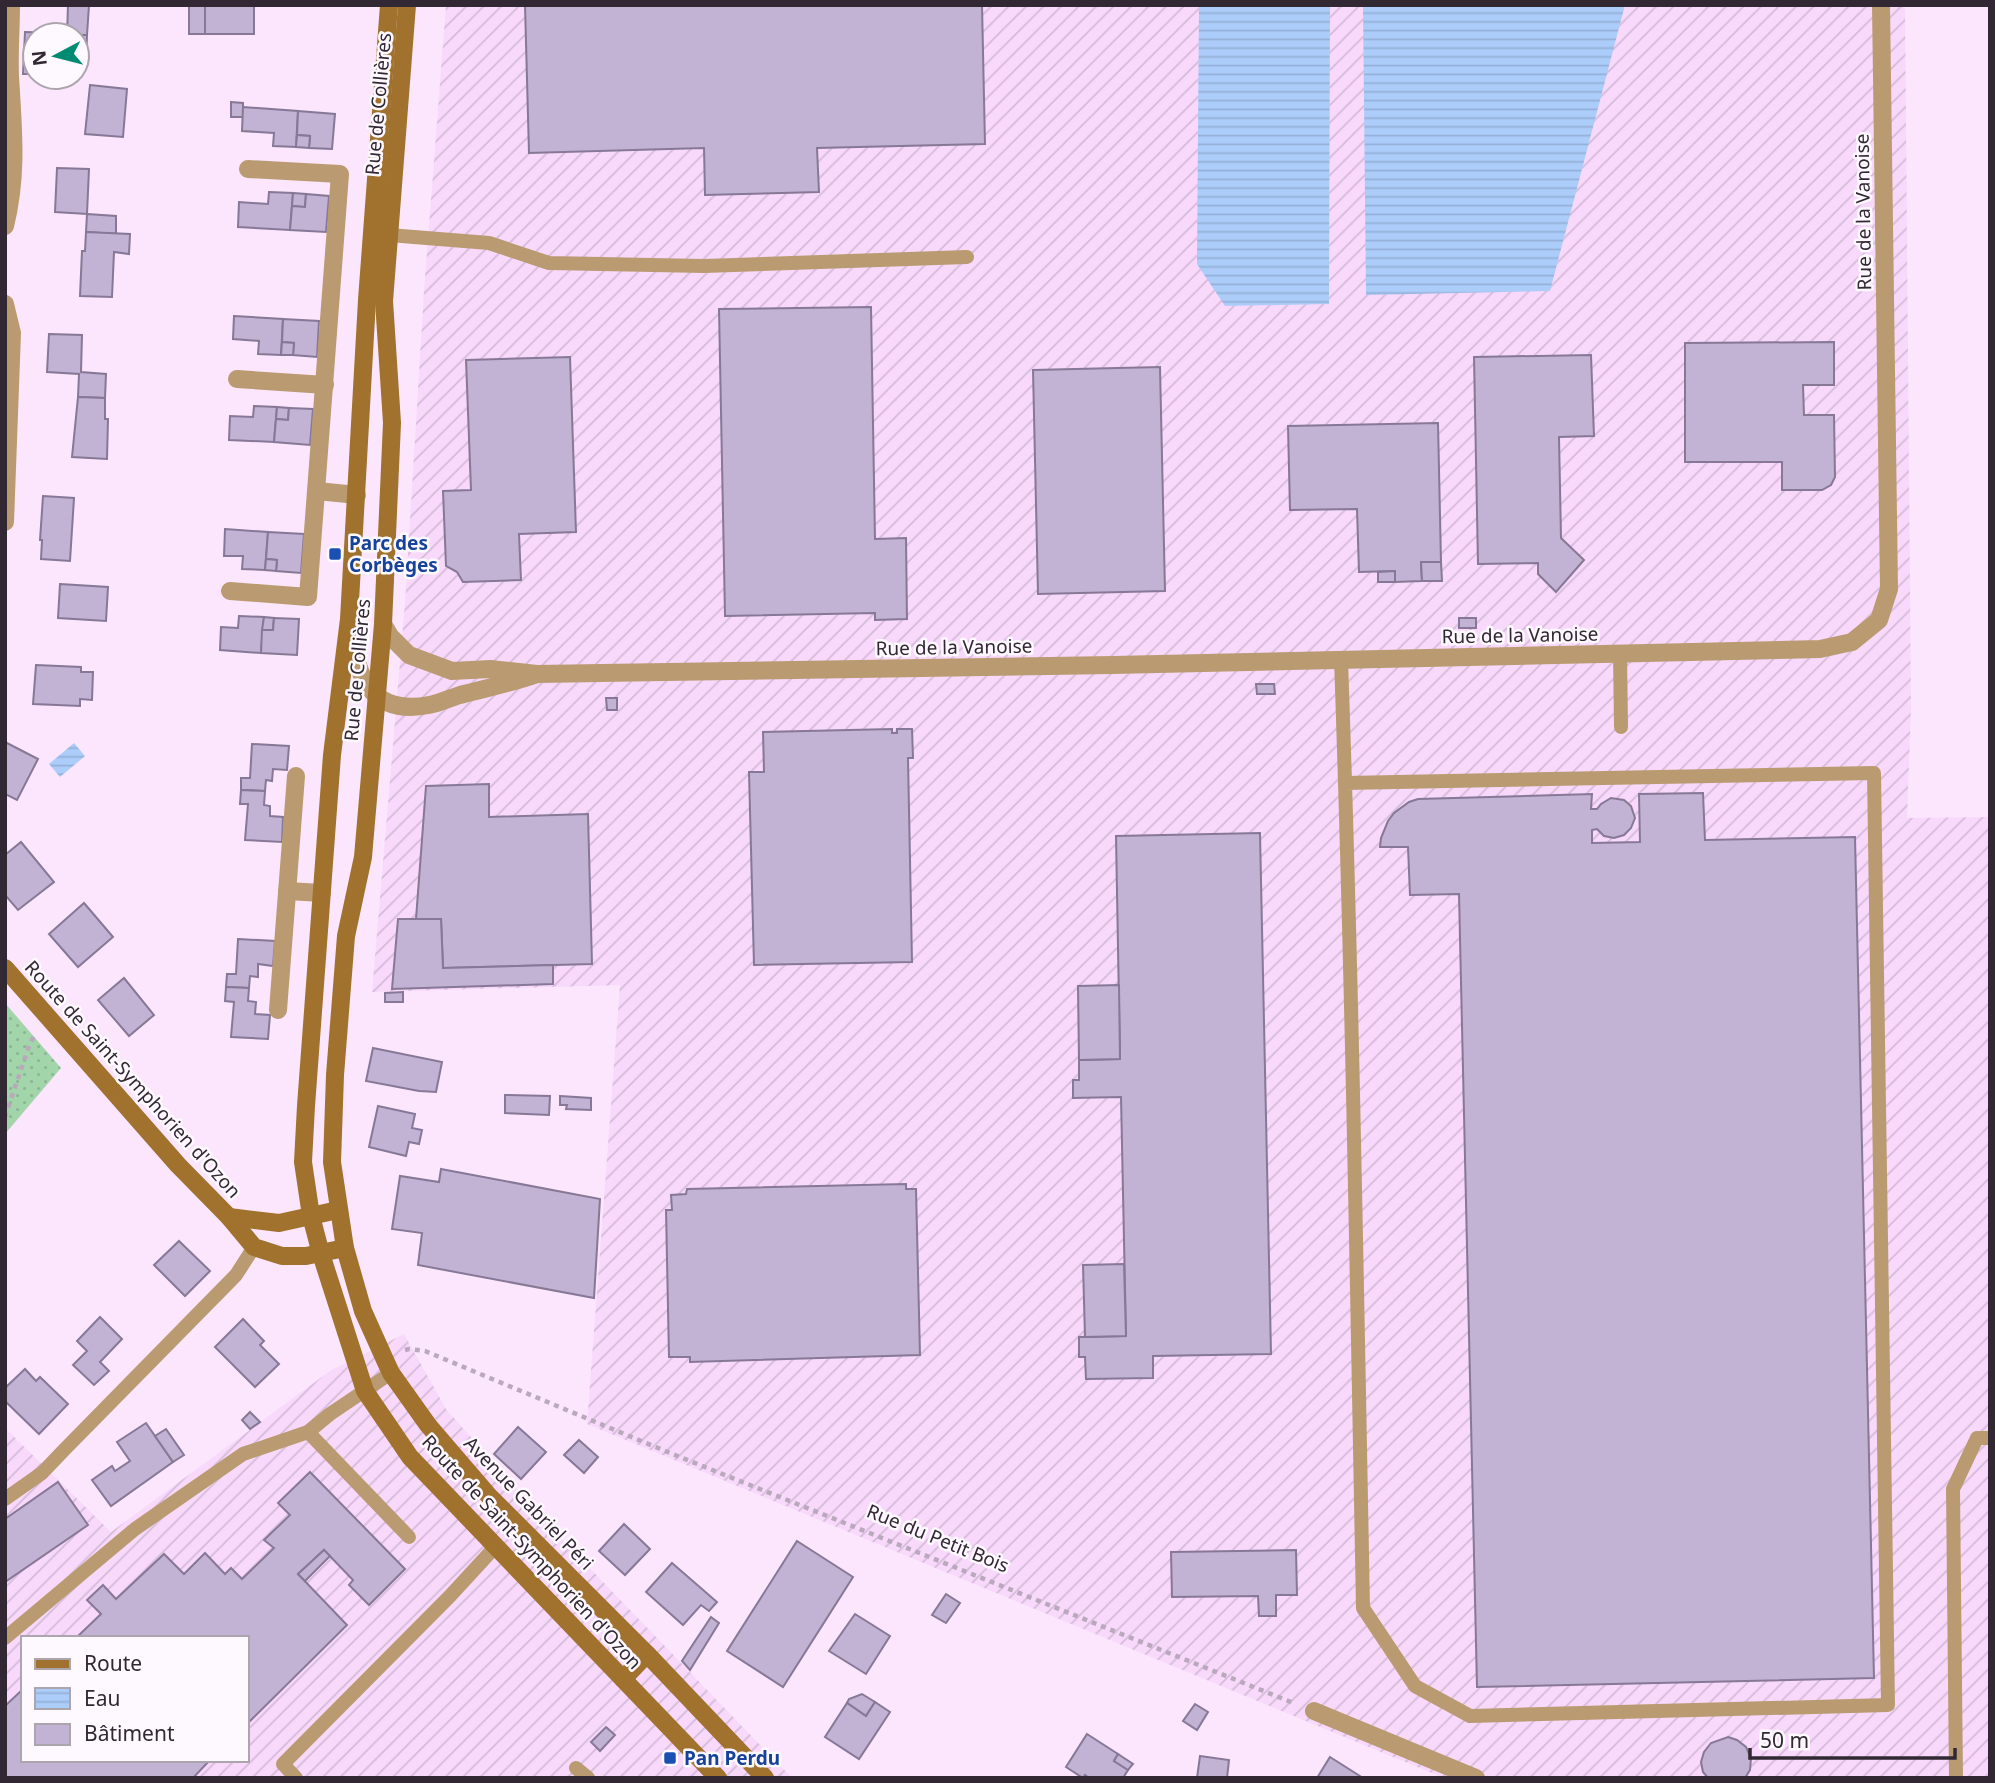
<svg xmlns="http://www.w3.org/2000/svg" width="1995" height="1783" viewBox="0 0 1995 1783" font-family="'Noto Sans',sans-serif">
<defs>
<pattern id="industrial-furrows" width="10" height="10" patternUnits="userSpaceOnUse" patternTransform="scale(1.75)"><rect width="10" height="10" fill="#f8d9fc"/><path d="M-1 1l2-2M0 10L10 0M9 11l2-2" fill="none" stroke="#d5bad8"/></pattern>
<pattern id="grass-dots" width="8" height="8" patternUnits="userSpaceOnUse" patternTransform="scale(1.75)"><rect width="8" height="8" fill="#a3d5ab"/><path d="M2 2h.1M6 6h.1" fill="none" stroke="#8db794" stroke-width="1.8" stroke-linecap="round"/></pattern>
<pattern id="water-rules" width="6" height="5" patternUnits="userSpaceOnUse" patternTransform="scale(1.75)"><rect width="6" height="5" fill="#accdfa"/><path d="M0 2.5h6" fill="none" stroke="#94b0d7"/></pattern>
</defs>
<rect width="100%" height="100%" fill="#fbe6fd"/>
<g fill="url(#industrial-furrows)" fill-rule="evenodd">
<polygon points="446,5 1905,5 1911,708 1907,818 1990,817 1990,1778 1444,1778 587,1424 620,985 372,992 405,603 424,291"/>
<path d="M404,1334L446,1409L553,1530L792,1778H5V1428L111,1532L330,1371ZM23,1638H247V1760H23Z"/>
</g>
<polygon fill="url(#grass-dots)" points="5,1003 61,1068 5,1134"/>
<g fill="url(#water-rules)">
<polygon points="1199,5 1330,5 1329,304 1225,306 1197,264"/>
<polygon points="1363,5 1625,5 1550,291 1366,295"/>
<polygon points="74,743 85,756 60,777 49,764"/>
</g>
<g fill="#c2b2d3" stroke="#867896" stroke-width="2">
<polygon points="68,5 89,5 87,35 67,35"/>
<rect x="189" y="5" width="16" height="29"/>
<rect x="205" y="5" width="49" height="29"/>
<polygon points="525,5 982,5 985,144 817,148 819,192 705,195 704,148 529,153"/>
<polygon points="25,32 67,33 35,35 35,74 23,74"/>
<polygon points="67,35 87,35 86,64 77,64 77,35"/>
<polygon points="90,85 127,89 123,137 85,134"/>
<polygon points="231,102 243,103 243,117 231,117"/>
<polygon points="243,107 298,111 296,147 273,146 274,133 242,131"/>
<polygon points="298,111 335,114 332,149 309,148 310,136 297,135"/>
<polygon points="297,135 310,136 309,148 296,147"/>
<polygon points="57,168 89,169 87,214 55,212"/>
<polygon points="269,192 293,193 290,230 238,227 239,202 268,204"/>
<polygon points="293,193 306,194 305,207 292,206"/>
<polygon points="306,194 329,196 326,232 290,230 292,206 305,207"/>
<polygon points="87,214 116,216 116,234 86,232"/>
<polygon points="86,232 130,234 129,254 114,252 112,297 80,296 82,251 85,251"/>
<polygon points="871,307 875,539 906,538 907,619 875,620 875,613 725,616 719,309"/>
<polygon points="234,316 283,319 281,355 258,354 259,341 233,339"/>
<polygon points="283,319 319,321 317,357 293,355 294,343 282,342"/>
<polygon points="49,334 82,335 81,372 106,374 105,398 78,397 79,374 47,372"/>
<polygon points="282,342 294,343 293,355 281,355"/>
<polygon points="1834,342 1834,385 1803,385 1804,415 1834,415 1835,477 1831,485 1822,490 1782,490 1782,462 1685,462 1685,343"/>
<polygon points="1591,355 1594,436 1559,437 1561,538 1584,560 1556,592 1538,574 1538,563 1478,564 1474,357"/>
<polygon points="570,357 576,532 519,534 521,580 463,582 457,572 446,566 443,491 471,490 466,360"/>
<polygon points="1160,367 1165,591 1038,594 1033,370"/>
<polygon points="78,397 105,398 105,419 108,419 107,459 72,457"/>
<polygon points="254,406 277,407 274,442 229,440 230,416 253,417"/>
<polygon points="277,407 289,408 288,420 276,419"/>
<polygon points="289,408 313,409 310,445 274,442 276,419 288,420"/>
<polygon points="1438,423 1441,562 1421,562 1422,581 1395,582 1395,571 1359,572 1357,509 1290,510 1288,426"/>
<polygon points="43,496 74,498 70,561 41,559 42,540 40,540"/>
<polygon points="225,529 268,532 265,570 242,569 243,556 224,556"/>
<polygon points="268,532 304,534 301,573 276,571 277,560 266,559"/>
<polygon points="266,559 277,560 276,571 265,570"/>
<polygon points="1421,562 1441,562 1442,581 1422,581"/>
<polygon points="1395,571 1395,582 1378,582 1378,572"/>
<polygon points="60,584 108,587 106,621 58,618"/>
<polygon points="239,616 264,617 261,653 220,650 221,627 238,628"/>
<polygon points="264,617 274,618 273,630 262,630"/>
<polygon points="274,618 299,619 297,655 261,653 262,630 273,630"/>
<rect x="1459" y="618" width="17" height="10"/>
<polygon points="36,665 81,667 81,672 93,672 92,700 80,699 80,706 33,704"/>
<polygon points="1256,684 1274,684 1275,694 1257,694"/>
<polygon points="606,698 617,698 617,710 607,710"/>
<polygon points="892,729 892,733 897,733 897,729 912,729 913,758 908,758 912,962 754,965 749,772 764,772 763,732"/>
<polygon points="5,742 38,759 17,800 5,794"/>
<polygon points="252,744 289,746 287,770 273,769 272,781 266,780 265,791 241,790 241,778 250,778"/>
<polygon points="489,784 489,817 588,814 592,964 443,968 441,919 416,919 426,786"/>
<polygon points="241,790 265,791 264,805 270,806 270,816 283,817 282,842 245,840 248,804 240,804"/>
<polygon points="1703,793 1705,840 1855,837 1874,1678 1477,1687 1459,894 1410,895 1408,847 1380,847 1381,838 1388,821 1394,813 1409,802 1418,799 1592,794 1591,809 1597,809 1601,804 1611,798 1624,800 1631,806 1635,818 1631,828 1624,835 1614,838 1604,836 1597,829 1592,830 1592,843 1640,842 1639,794"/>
<polygon points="1260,833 1271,1354 1153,1356 1153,1378 1086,1379 1085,1357 1079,1357 1079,1337 1126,1336 1121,1097 1073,1098 1073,1080 1079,1080 1079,1060 1120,1059 1116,836"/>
<polygon points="21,842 54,882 18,910 5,895 5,855"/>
<polygon points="84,903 113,937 78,967 49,934"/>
<polygon points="398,919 441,919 443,968 553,965 553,984 392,989"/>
<polygon points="238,939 275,941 273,966 258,964 258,977 250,976 249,988 226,987 227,974 236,974"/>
<polygon points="124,978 154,1015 129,1036 98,1000"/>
<polygon points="1119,985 1120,1059 1079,1060 1078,986"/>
<polygon points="226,987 249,988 248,1001 256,1002 255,1014 270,1015 268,1039 231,1037 234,1002 225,1001"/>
<polygon points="403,992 403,1002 385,1002 385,993"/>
<polygon points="373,1048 442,1062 436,1092 419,1091 366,1081"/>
<polygon points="505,1095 550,1096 549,1115 505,1113"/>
<polygon points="560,1096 591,1098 591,1110 566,1109 567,1105 560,1105"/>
<polygon points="378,1106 415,1114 412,1128 422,1130 419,1144 409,1142 406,1156 369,1147"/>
<polygon points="441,1169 600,1199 594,1298 418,1265 422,1233 392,1229 400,1176 439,1182"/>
<polygon points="906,1184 906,1189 916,1189 920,1355 690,1362 690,1357 669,1357 666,1210 672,1210 671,1195 686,1194 687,1189"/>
<polygon points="179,1241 210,1271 185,1296 154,1265"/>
<polygon points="1124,1264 1126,1336 1085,1337 1083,1265"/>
<polygon points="100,1317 122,1339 100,1362 109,1371 94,1385 73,1365 87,1351 77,1341"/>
<polygon points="243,1319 264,1341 260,1345 279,1364 255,1387 215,1347"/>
<polygon points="25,1369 36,1381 40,1377 68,1404 39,1434 5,1401 5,1388"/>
<polygon points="250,1412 260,1422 250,1429 242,1420"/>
<polygon points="146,1423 173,1462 111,1506 92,1480 112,1466 115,1471 130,1461 117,1442"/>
<polygon points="518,1427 546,1452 521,1479 494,1454"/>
<polygon points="166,1429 184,1455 173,1462 155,1436"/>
<polygon points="579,1440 598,1457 584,1473 564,1455"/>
<polygon points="310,1472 405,1569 369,1605 349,1585 353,1580 324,1550 298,1574 347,1625 247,1724 247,1638 76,1638 101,1614 87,1600 103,1585 116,1599 164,1554 184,1574 205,1553 225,1574 231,1568 242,1579 274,1548 264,1540 290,1515 278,1503"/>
<polygon points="58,1482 88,1525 5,1582 5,1519"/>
<polygon points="624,1524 650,1549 625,1575 599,1551"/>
<polygon points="797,1541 853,1577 783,1687 727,1651"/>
<polygon points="324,1550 330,1556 305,1581 298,1574"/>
<polygon points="1296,1550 1297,1595 1276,1595 1276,1616 1259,1616 1258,1596 1172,1597 1171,1552"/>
<polygon points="672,1563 717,1602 709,1611 701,1605 683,1625 646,1592"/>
<polygon points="946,1594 960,1603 946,1623 932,1615"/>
<polygon points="855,1614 890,1636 866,1674 829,1651"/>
<polygon points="711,1617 719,1623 690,1670 682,1661"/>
<polygon points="23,1689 23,1760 210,1760 193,1778 5,1778 5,1706"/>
<polygon points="862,1694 875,1702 866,1716 847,1703 849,1699"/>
<polygon points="875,1702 890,1712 859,1759 825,1737 847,1703 866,1716"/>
<polygon points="1195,1704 1208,1712 1197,1730 1183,1721"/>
<polygon points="606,1727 615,1735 600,1751 591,1742"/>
<polygon points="1087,1734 1118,1754 1114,1761 1128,1770 1123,1778 1089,1778 1085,1775 1083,1778 1066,1767"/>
<polygon points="1728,1737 1737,1740 1746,1747 1751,1758 1750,1770 1745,1778 1708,1778 1703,1772 1701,1762 1704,1752 1711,1743"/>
<polygon points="1118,1754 1133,1764 1128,1770 1114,1761"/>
<polygon points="1200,1756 1229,1760 1227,1778 1197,1778"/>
<polygon points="1330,1757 1363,1778 1317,1778"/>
</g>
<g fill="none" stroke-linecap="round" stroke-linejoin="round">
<g stroke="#baa8bc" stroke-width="4.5" stroke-dasharray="5 5" stroke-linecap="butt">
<polyline points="5,1117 29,1046 35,1034"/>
<polyline points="405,1350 409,1349 425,1351 670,1453 1296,1704"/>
</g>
<g stroke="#ba9b71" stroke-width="14">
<polyline points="389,235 489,243 549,263 704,266 967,257"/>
<polyline points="1620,653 1621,727"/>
<path d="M1341,659C1352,975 1357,1291 1363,1608L1415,1686L1470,1716L1888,1705L1874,773L1345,783"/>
<polyline points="308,1432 409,1537"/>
<polyline points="5,1499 42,1473 64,1450 236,1275 254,1247"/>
<polyline points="5,1638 135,1529 243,1454 308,1432 330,1414 391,1373"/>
<polyline points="576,1768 588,1778"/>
<polyline points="296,1778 283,1764 450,1596 496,1546"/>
<polyline points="1956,1778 1953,1489 1977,1438 1990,1438"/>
</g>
<g stroke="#ba9b71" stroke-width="18">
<path d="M5,226C18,174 13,129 10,76C9,52 11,29 11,5"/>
<polyline points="5,304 12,333 5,522"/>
<polyline points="237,379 325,385"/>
<polyline points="317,491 357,495"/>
<polyline points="230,591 308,597 340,174 248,169"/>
<path d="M350,630C357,678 372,716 429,705C440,703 450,698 460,695C486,688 512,683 537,674L490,669L452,671L409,655L390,636L383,624"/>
<polyline points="537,674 1113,665 1820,649 1852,642 1879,620 1889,589 1881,5"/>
<polyline points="287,891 322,893"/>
<polyline points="278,1010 296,776"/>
<polyline points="1314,1711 1476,1778"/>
</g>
<g stroke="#a0722d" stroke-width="18">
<polyline points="389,5 367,300 349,619 332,755 306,1106 303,1162 311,1216 321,1254 365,1391 410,1457 718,1778"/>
<polyline points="407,5 384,301 392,423 383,624 363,857 346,936 335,1075 332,1162 345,1248 363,1311 385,1360 391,1373 428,1425 489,1496 647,1654 765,1778"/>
<polyline points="5,968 178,1165 229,1217 254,1247 282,1256 306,1256 345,1248"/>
<polyline points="229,1217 279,1223 338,1210"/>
<polyline points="623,1679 647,1654"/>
</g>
</g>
<g fill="#1a4fb4" stroke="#fef9ff" stroke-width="2.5">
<rect x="328" y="547" width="14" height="14" rx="3.5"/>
<rect x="663" y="1751" width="14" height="14" rx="3.5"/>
</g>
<g text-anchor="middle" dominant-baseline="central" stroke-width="5" stroke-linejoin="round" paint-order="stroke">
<g font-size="19" fill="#322833" stroke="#fef9ff">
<text transform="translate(378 104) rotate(-85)">Rue de Collières</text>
<text transform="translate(1863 212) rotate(-91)">Rue de la Vanoise</text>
<text transform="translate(1520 635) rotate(-1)">Rue de la Vanoise</text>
<text transform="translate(954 647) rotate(-1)">Rue de la Vanoise</text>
<text transform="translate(357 670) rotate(-85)">Rue de Collières</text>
<text transform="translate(133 1079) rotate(48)">Route de Saint-Symphorien d'Ozon</text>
<text transform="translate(529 1503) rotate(46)">Avenue Gabriel Péri</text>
<text transform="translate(938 1538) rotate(22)">Rue du Petit Bois</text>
<text transform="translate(532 1552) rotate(47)">Route de Saint-Symphorien d'Ozon</text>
</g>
<g font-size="19" font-weight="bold" fill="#164399" stroke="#fef9ff" text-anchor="start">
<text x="349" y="543">Parc des<tspan x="349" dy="22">Corbèges</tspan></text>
<text x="684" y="1758">Pan Perdu</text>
</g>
</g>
<rect width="1995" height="1783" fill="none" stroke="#322833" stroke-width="14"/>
<rect x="21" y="1636" width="228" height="126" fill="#fef9ff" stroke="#aca5ad" stroke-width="2"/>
<rect x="35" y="1659" width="35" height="10" fill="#a0722d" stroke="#aca5ad" stroke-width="2"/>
<text x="84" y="1671" font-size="21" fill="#322833">Route</text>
<rect x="35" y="1688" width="35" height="21" fill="url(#water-rules)" stroke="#aca5ad" stroke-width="2"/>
<text x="84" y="1706" font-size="21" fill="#322833">Eau</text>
<rect x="35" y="1724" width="35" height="21" fill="#c2b2d3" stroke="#aca5ad" stroke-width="2"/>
<text x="84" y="1741" font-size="21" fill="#322833">Bâtiment</text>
<g transform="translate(56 56) rotate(263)"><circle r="33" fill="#fef9ff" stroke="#aca5ad" stroke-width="2"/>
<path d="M0-5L12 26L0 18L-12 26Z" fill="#018b72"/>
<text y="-10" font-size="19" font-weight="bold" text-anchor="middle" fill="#322833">N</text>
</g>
<path d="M1750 1748v10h205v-10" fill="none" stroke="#322833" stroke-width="3.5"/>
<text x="1760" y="1748" font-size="21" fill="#322833" stroke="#fef9ff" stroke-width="5" paint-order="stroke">50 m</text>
</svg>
